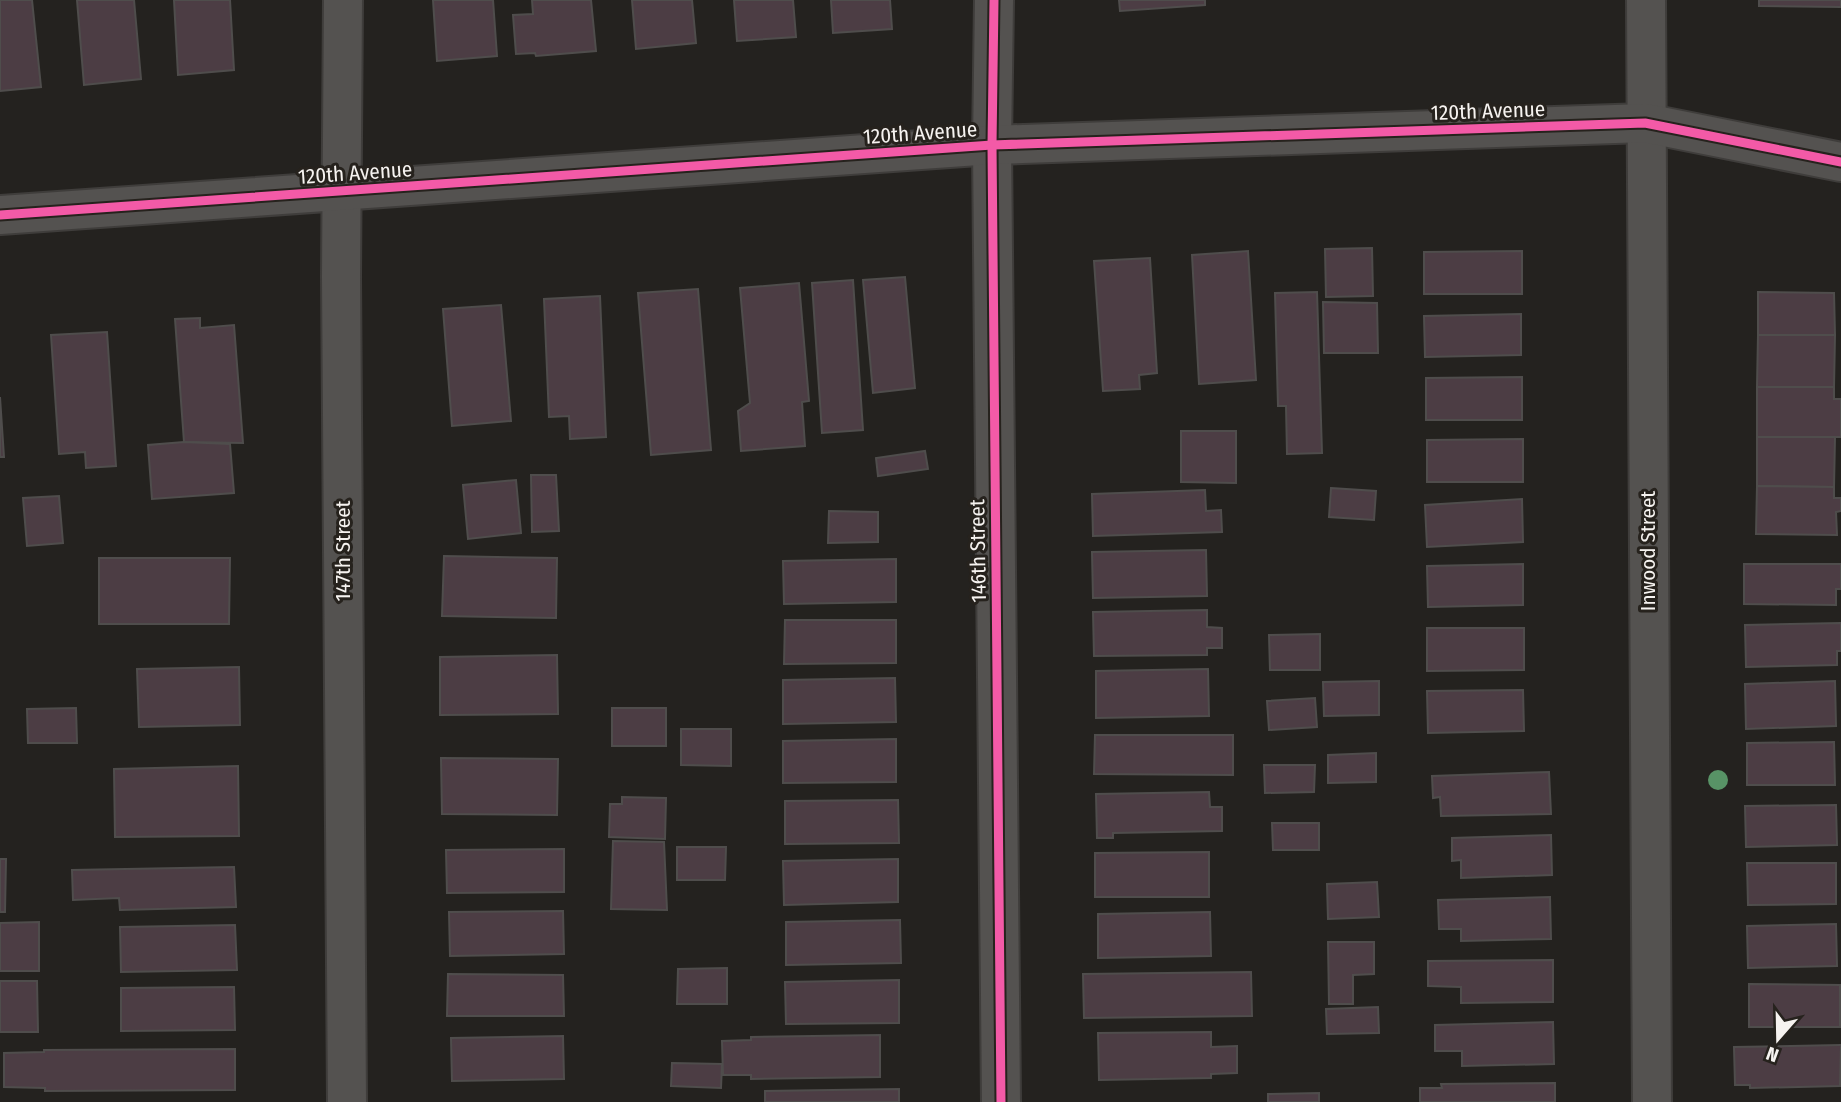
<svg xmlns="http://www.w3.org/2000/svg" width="1841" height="1102" viewBox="0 0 1841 1102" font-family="'Fira Sans Condensed',sans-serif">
<rect width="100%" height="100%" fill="#24221f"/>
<g fill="#4c3d44" stroke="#4f4d4c" stroke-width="2">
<polygon points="0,0 32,0 41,87 0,91"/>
<polygon points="77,0 134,0 141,79 84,85"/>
<polygon points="174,0 230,0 234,70 178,75"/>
<polygon points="433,0 493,0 497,56 437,61"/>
<polygon points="532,0 591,0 596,51 536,56 535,53 516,54 513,15 533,14"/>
<polygon points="632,0 692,0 696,43 636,49"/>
<polygon points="734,0 793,0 796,37 737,41"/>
<polygon points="831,0 890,0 892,29 833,33"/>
<polygon points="1119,0 1205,0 1205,5 1120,11"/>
<polygon points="1759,0 1841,0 1841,7 1759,6"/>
<polygon points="1372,248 1373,296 1326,297 1325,249"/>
<polygon points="1248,251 1256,380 1199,384 1192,255"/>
<polygon points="1522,251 1522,294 1424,294 1424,252"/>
<polygon points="1150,258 1157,373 1139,375 1140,389 1103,391 1094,261"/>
<polygon points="905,277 915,388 873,393 863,280"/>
<polygon points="853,280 863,430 822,433 812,283"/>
<polygon points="799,283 809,401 802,402 805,446 741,451 738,411 750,403 740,288"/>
<polygon points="698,289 711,450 651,455 638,293"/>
<polygon points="1317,292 1322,453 1287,454 1286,406 1278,406 1275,293"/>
<polygon points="1758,292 1834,293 1835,335 1758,335"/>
<polygon points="600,296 606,437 570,439 569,416 549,417 544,299"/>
<polygon points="1323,302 1377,303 1378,353 1324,353"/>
<polygon points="501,305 511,421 452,426 443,309"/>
<polygon points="1521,314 1521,355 1425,357 1424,316"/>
<polygon points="200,318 200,328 234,325 243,443 184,442 175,319"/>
<polygon points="107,332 116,466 86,468 85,452 59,454 51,335"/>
<polygon points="1758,335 1835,335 1834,387 1757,387"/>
<polygon points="1522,377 1522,420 1426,420 1426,378"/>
<polygon points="1757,387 1834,387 1834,399 1841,399 1841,437 1757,437"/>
<polygon points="0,397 4,457 0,457"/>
<polygon points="1181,431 1236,431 1236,483 1181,482"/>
<polygon points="1757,437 1835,437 1834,487 1757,486"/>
<polygon points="1523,439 1523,482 1427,482 1427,440"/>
<polygon points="184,442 230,444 234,493 152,499 148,445"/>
<polygon points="925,451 928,469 878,476 876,458"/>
<polygon points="531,475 556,475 559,531 532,532"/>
<polygon points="516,480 521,533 468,539 463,485"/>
<polygon points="1757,486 1834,487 1834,498 1841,498 1841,511 1836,512 1837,535 1756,534"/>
<polygon points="1331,488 1376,491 1374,520 1329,517"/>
<polygon points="1205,490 1206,511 1221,510 1222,532 1093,536 1092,494"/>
<polygon points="59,496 63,543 27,546 23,498"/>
<polygon points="1522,499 1523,542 1427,547 1425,505"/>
<polygon points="829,511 878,512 878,542 828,543"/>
<polygon points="1206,550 1207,596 1093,598 1092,552"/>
<polygon points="444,556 557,558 556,618 442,616"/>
<polygon points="99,558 230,558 229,624 99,624"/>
<polygon points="896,559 896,602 784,604 783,561"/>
<polygon points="1523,564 1523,605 1428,607 1427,566"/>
<polygon points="1744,564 1841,564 1841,589 1836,589 1836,605 1744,604"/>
<polygon points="1207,610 1207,627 1222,628 1222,648 1207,648 1207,655 1094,656 1093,612"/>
<polygon points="785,620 896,620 896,663 784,664"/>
<polygon points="1841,623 1841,651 1837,651 1837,665 1746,667 1745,625"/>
<polygon points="1427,628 1524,628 1524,670 1427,671"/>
<polygon points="1320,634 1320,670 1270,670 1269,635"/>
<polygon points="557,655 558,714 440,715 440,657"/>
<polygon points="239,667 240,725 139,727 137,669"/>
<polygon points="1208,669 1209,716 1096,718 1096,671"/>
<polygon points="895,678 896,722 783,724 783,680"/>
<polygon points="1379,681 1379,715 1324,716 1323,682"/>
<polygon points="1835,681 1836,726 1746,729 1745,684"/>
<polygon points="1523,690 1524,731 1428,733 1427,691"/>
<polygon points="1315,698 1317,727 1269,730 1267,701"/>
<polygon points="76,708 77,743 28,743 27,709"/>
<rect x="612" y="708" width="54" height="38"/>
<polygon points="681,729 731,729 731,766 681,765"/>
<polygon points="1095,735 1233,735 1233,775 1094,774"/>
<polygon points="896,739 896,782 783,783 783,741"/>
<polygon points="1834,742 1835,785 1747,785 1747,743"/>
<polygon points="1376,753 1376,782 1328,783 1328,755"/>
<polygon points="441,758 558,759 557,815 442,814"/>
<polygon points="1264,765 1315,765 1314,792 1265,793"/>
<polygon points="238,766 239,836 115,837 114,769"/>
<polygon points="1549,772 1551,814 1441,816 1440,797 1433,798 1432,776"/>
<polygon points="1209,792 1210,807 1222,807 1222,831 1113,833 1113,838 1097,838 1096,794"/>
<polygon points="622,797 666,798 665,839 609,837 610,804 622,804"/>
<polygon points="898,800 899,843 785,844 785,801"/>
<polygon points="1836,805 1837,845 1746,847 1745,806"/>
<polygon points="1272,823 1319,823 1319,850 1273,850"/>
<polygon points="1551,835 1552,875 1461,878 1461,860 1452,861 1452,838"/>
<polygon points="613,841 664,842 667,910 611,909"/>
<polygon points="677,847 726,847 725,880 677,880"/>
<polygon points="564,849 564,892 447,893 446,850"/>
<polygon points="1209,852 1209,897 1095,897 1095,853"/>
<polygon points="0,859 6,859 5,912 0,912"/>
<polygon points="898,859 898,902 784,905 783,861"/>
<polygon points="1747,863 1836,863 1836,904 1748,905"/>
<polygon points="234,867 236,907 120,910 119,898 73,900 72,870"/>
<polygon points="1377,882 1379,917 1328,919 1327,884"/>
<polygon points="1550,897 1551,939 1461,941 1461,929 1439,929 1438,900"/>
<polygon points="563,911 564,954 450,956 449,912"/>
<polygon points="1210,912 1211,956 1098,958 1098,914"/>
<polygon points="900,920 901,963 786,965 786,922"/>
<polygon points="39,922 39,971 0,971 0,923"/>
<polygon points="1836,924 1837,966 1748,968 1747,926"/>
<polygon points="235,925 237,970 121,972 120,927"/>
<polygon points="1328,942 1374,942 1374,974 1353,975 1353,1004 1329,1004"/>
<polygon points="1553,960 1553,1002 1461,1003 1461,987 1428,986 1428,961"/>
<polygon points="727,968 727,1004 677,1004 678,969"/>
<polygon points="1251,972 1252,1016 1084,1018 1083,974"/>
<polygon points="448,974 563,975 564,1016 447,1016"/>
<polygon points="899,980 899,1023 786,1024 785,982"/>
<polygon points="0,981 37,981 38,1032 0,1032"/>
<polygon points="1749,984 1840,985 1840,1027 1749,1027"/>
<polygon points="234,987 235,1030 121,1031 121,988"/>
<polygon points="1378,1007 1379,1033 1327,1034 1326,1009"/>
<polygon points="1553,1022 1554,1064 1462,1066 1462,1051 1435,1051 1435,1025"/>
<polygon points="1211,1032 1211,1047 1237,1046 1237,1073 1211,1074 1211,1078 1099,1080 1098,1033"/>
<polygon points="880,1035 880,1077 751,1079 751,1075 723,1075 722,1041 751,1040 751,1037"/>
<polygon points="563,1036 564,1079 452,1081 451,1038"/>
<polygon points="1841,1045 1840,1086 1750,1088 1750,1085 1735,1085 1734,1047"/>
<polygon points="235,1049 235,1090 45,1091 45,1088 4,1087 4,1053 44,1052 44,1050"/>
<polygon points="672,1063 722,1064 721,1088 671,1086"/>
<polygon points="1555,1083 1555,1102 1420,1102 1420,1088 1442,1088 1441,1084"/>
<polygon points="899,1089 899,1102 765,1102 765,1091"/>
<polygon points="1319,1093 1319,1102 1268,1102 1268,1094"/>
</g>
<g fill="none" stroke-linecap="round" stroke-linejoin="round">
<g stroke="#3f3d3b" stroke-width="42">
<g id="minor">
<polyline points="343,0 341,277 347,1102"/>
<polyline points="994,0 992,145 1001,1102"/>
<polyline points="1646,0 1652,1102"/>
<polyline points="0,215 992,145 1645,123 1841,162"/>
</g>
</g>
<use href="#minor" stroke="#545250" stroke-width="38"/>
<g stroke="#26221d" stroke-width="13">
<g id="cycleway">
<polyline points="994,0 992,145 1001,1102"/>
<polyline points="0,215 992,145 1645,123 1841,162"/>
</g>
</g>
<use href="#cycleway" stroke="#f35aa7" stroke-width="9"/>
</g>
<circle fill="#589366" cx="1718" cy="780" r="10"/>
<g text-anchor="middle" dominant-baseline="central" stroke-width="6" stroke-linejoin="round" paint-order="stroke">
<g font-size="21" fill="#f6f3f0" stroke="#26221d">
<text transform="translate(1488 111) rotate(-2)">120th Avenue</text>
<text transform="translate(920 133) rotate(-4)">120th Avenue</text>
<text transform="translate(355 173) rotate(-4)">120th Avenue</text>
<text transform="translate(343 551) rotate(-90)">147th Street</text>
<text transform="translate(978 551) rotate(-91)">146th Street</text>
<text transform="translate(1648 551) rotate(-90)">Inwood Street</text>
</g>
</g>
<g transform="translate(1778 1039) rotate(200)" stroke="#26221d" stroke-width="5" paint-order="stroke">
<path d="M0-5L12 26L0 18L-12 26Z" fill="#f6f3f0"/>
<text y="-10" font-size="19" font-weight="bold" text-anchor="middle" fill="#f6f3f0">N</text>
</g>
</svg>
